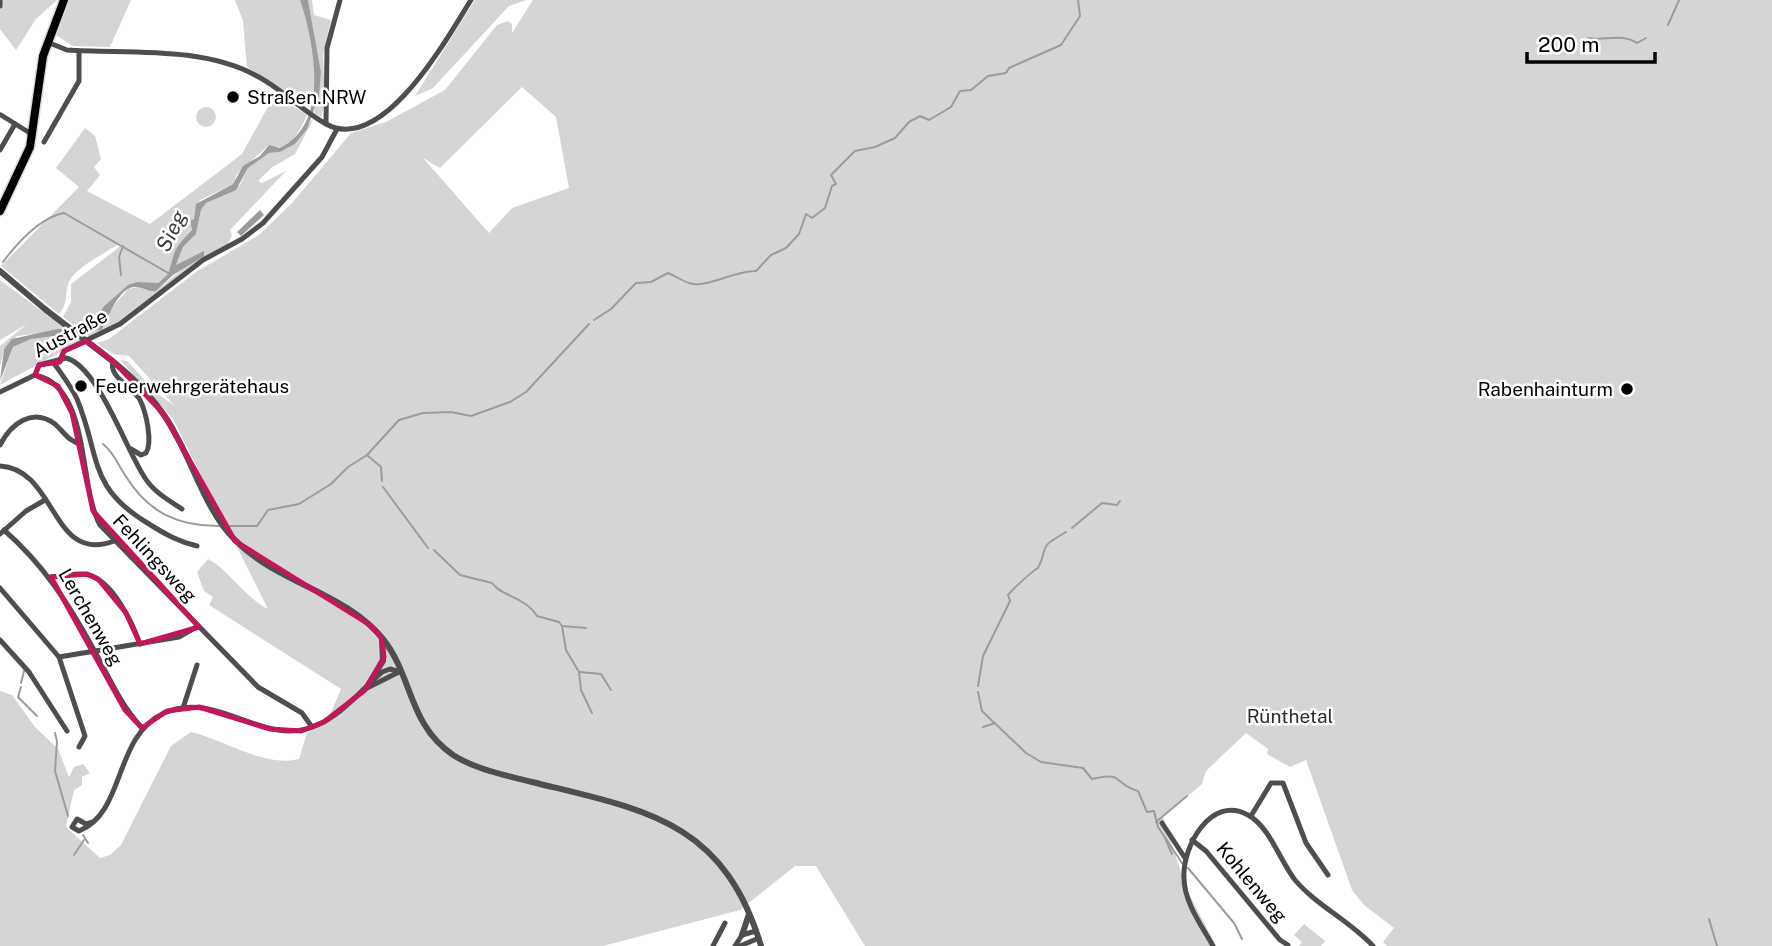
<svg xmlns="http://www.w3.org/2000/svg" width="1772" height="946" viewBox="0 0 1772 946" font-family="'Public Sans',sans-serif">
<rect width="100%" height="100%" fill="#fff"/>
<g fill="#d5d5d5" fill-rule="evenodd">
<polygon points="0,0 57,0 36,19 16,50 0,29"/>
<polygon points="63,0 131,0 110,47 73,46 56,35 65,5"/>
<path d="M235,0H300C311,34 322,74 309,108L247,67L243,21Z"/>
<polygon points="308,0 312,0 314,15 331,20 323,55 325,102 321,117 314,113 321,72"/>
<polygon points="475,0 526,0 509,6 433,88 415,96"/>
<path d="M533,0H1772V946H1387L1383,942L1394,928L1364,905L1352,890L1306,760L1290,767L1267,754L1268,749L1246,733L1206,771L1202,784L1163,817L1186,888L1216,946H865L816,866H795L740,910L603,946H0V691L12,695L35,727L58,749L69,777L74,767L83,764L90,773L82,777V785L74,790L66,827L100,858L110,855L121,845L171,746L191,732C225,740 265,768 299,759L307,733L327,722L341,689L209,605L213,597L204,591L197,572L208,559C230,571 242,595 268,609L173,419L120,360L127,361L159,395L174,405L129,356L113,354L97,343L109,339L196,272L259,235L292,203L351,133L386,122L445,90L497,25L508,21L512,24V33ZM522,87L556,117L569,188L512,208L489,233L423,158L440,168Z"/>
<path d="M275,94L307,115C299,133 293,145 273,149L269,145L237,174L233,184L200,200L194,219L190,220L192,230L168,274L155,285H128L104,306L95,326L79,329L63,317L71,302V284L122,245L119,243C106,254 76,266 69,282C64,294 69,303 59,314L1,266L79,187L56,168L85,128L95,136L101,159L94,167L100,175L87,191L150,224L242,154Z"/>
<circle cx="206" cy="117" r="10"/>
<polygon points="312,119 313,120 295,154 271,168 258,181 262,183 286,171 230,230 232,235 228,244 116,325 91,338 84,332 102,330 106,315 128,289 139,287 156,291 204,251 179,267 176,265 183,247 196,234 201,210 206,203 240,185 248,168 269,153 280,152 295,144"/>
<polygon points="0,280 67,330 17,336 4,349 0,367 0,346 27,324 0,340"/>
<polygon points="71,334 81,341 0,385 13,347 31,339"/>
<polygon points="1304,924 1325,941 1321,946 1299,946 1302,942 1294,935"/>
</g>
<g fill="#9c9c9c">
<path d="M300,0H308L321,72L319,96L307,129L295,144L280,152L269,153L248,168L236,190L206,203L201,210L196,234L183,247L176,265L204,251V256L173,275L156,291C148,292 142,286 134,287C119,288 107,318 102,330L31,339L13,347L0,381L4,349L12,339L57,329L92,327L104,306L128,285L137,282L158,283L168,274C177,248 171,252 192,230L190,220L194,219L196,204L233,184L243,166L260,156L269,145L279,148C331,125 314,42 300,0Z"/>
<polygon points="260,210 264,215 241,236 237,232"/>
</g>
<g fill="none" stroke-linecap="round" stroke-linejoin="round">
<g stroke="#9c9c9c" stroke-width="2">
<polyline points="1668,25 1679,0"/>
<path d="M1588,38C1605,41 1622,33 1637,43L1646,38"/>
<path d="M3,262C18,242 39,218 64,213L170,274"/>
<polyline points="121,275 119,257 123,246"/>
<path d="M594,320L611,309L636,283L651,282L668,273C676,276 682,281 689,283C705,289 736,270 756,271L771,255L786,248L799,234L806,214L812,218L825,208L832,186L836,184L831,175L855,151L875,147L895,138L909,122L920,116L929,120L951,107L960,91L971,90L988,76L1006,73L1009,68L1061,45L1080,16L1078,0"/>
<path d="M103,444C115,454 117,463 125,475C148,513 179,527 222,526"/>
<polyline points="367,455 381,467 382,481"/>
<polyline points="383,487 428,548"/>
<polyline points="228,526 257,526 268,510 299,504 331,484 348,467 367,455 399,420 423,413 451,412 471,416 510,402 526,392 589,324"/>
<polyline points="1072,528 1102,503 1117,505 1120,501"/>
<path d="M434,550L460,575L492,583C502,597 524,596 537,616L559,622L562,626L586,628"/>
<polyline points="562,626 566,650 579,672 581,690 592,713"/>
<polyline points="580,672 601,674 611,690"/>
<polyline points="21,683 24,671"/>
<path d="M978,686L983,656L1010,601L1008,595C1014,588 1031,572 1038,568C1050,545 1035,550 1066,532"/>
<polyline points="21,687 18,697 37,716"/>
<path d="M978,692L982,711L1026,753L1041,762L1083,768L1092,779C1125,771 1113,784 1138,791L1147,812L1154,811L1158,827L1182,863"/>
<polyline points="983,727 995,723"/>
<polyline points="55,733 57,741 55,771 68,816"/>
<polyline points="1156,822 1187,796"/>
<polyline points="83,835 88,843"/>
<polyline points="1165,838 1172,854"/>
<polyline points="74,855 84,840"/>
<polyline points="1188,868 1234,923 1242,939"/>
<polyline points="1709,919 1717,946"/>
</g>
<g stroke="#dbdbdb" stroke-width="11">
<polyline id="primary" points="0,211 30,147 43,56 64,0"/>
</g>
<g stroke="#4e4e4e" stroke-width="5">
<polyline points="0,6 0,0"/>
<path d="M47,42L67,50C128,54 200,46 255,75C281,88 301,110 326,124C383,155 447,38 471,0"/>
<polyline points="1,115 33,135"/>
<polyline points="326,124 327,48 340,0"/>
<polyline points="44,142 79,81 79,51"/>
<polyline points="0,150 15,124"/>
<polyline points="60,360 64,351 120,324 203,260 242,239 263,223 322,157 337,129"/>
<path d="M113,361C108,378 133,386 140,400C146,412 153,442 146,453L141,455L131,449"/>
<path d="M54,363C62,375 71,386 77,399C101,457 87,487 149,524C165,534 179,542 197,546"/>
<path d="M35,375C91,386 78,486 100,525L258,687L302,713L312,727"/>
<path d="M0,392L35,375L39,365L66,358C98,366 126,450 145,478C154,492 168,500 182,509"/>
<path d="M0,445C11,424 32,407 55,424C64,432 69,442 81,444"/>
<path d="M0,466C57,469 51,565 114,541"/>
<path d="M4,530C43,564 69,604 94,650C109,677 120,704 142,728"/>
<polyline points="0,534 26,511 45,500"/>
<path d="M51,577C62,576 78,572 89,575C113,582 132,622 140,644"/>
<polyline points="0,588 59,657 85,736 79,747"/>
<polyline points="0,640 29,672 67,731"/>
<polyline points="59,657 179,637 198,626"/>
<polyline points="367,688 399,672"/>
<polyline points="183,708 197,665"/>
<polyline points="1251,816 1271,783 1283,783 1306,843 1328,875"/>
<path d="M92,822L86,824L77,819L72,827L79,831C126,812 113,737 164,713C216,689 264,748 315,726C342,715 360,691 382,672L390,669L400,672"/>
<polyline points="1162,823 1185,858"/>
<polyline points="1192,840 1206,851 1280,940 1288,945"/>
<polyline points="713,946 725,923"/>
<polyline points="735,946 742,935 756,931"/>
<polyline points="740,946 759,938"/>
<path d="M1213,946C1202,926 1184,902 1184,878C1182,847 1211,794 1248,815C1270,827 1280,861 1295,880C1317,906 1350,921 1373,946"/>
</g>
<g stroke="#4e4e4e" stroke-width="6">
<polyline points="0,271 46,310"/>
<path d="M102,353C133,376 161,404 178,439C196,472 208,513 235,540C277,583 345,592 383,639C413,677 408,724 453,755C477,770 505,775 532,782C645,810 723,820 761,946"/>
<polyline points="368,685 383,661 382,639"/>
<polyline points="742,935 749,914"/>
</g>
<use href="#primary" stroke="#000" stroke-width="8"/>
<polyline stroke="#4e4e4e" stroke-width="6" points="46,310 102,353"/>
</g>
<path fill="none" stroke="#c2185b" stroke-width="5" stroke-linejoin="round" d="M87,341L113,361L163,413L235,541L370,625L381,637L384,657L365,690L324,722L301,731L270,729L199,707L167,711L142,728L125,710L51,577L87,574L98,579L126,613L140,644L199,627L93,511L72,413L58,386L35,375L39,365L60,362L64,351Z"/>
<g fill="#000" stroke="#fff" stroke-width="2.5">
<circle cx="233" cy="97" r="7"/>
<circle cx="81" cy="386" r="7"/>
<circle cx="1627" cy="389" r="7"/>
</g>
<g text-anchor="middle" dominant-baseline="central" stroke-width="5" stroke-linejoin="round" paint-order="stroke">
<g font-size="19" fill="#000" stroke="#fff" text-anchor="start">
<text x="247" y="97">Straßen.NRW</text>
<text x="95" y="386">Feuerwehrgerätehaus</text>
<text x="1613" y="389" text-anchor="end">Rabenhainturm</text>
</g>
<g font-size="19" fill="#000" stroke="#fff">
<text transform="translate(70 333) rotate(-28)">Austraße</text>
<text transform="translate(155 558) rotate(47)">Fehlingsweg</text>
<text transform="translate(91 617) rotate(60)">Lerchenweg</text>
<text transform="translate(1252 882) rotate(50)">Kohlenweg</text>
</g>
<g font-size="19" fill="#2c2c2c" stroke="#fff">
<text x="1290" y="716">Rünthetal</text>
</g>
<g font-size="21" font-style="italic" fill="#3d3d3d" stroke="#fff">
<text transform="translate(171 231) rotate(-64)">Sieg</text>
</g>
</g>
<path d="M1527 52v10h128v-10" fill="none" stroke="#000000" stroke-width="3.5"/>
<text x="1538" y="52" font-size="21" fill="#000000" stroke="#ffffff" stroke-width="5" paint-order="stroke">200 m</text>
</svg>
